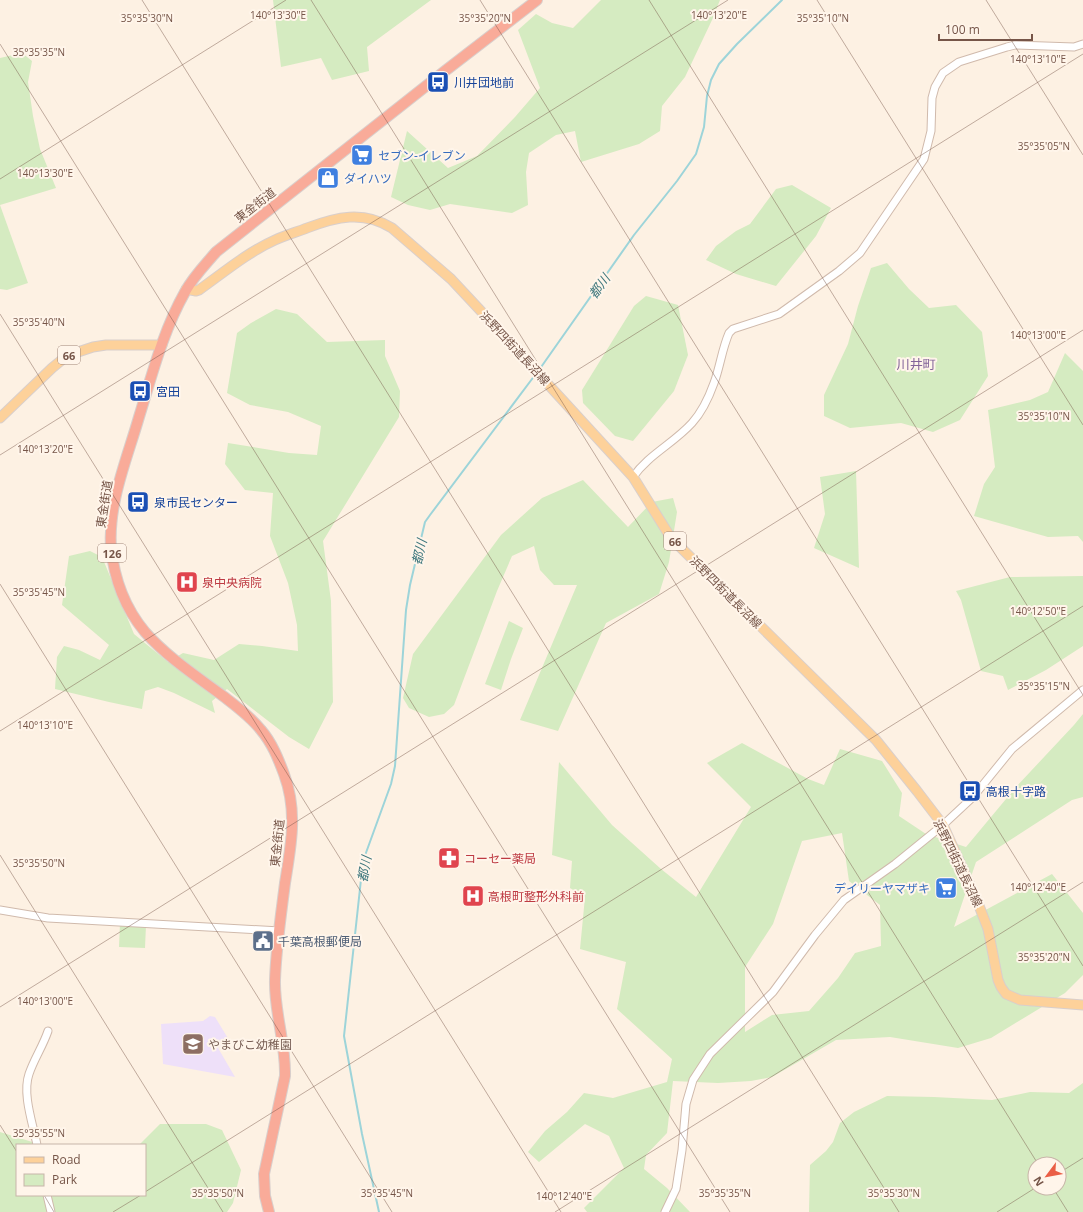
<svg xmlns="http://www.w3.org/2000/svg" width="1083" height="1212" viewBox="0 0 1083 1212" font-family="'Open Sans','Noto Sans JP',sans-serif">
<rect width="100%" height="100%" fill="#fdf1e3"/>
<polygon fill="#eee0f9" points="210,1016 215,1017 229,1040 218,1048 235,1077 163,1064 161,1024 203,1021"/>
<g fill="#d5ebc1" fill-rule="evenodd">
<polygon points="273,0 431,0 367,47 369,71 332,80 321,58 281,67"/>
<polygon points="601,0 720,0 712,20 685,77 662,106 660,131 639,144 581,162 575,131 556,135 529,153 526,172 528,205 512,213 450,204 430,210 408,205 391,197 407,131 448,168 477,156 515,117 540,88 518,30 536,14 552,23 573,28"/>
<polygon points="22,53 32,61 28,82 33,116 40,149 56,188 0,205 0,58"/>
<polygon points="792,185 831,208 816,236 776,286 736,274 706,260 716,246 736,231 750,224 776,189"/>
<polygon points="0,205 28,283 7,290 0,289"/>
<polygon points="887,263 909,289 929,308 956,305 982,332 988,376 960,420 933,432 901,423 850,428 824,416 824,395 848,344 858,306 871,268"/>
<polygon points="646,296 678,305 688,355 674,391 633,441 615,436 583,403 582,390 634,306"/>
<polygon points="276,309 297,314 327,342 385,340 385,356 400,391 399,417 323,541 331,601 333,702 309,749 289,737 227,689 212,701 215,713 174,693 158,687 145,691 142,709 109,702 55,689 57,657 64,646 79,650 100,660 109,645 62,605 69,556 90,551 102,557 134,634 168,662 183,653 214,660 239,644 262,646 298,651 297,625 288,583 270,536 273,493 245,490 225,464 228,443 289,453 317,455 321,426 288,412 250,405 227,393 237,333 251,323"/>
<polygon points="1065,353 1083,371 1083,542 1078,536 1048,537 974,516 984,484 995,467 988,410 1030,400 1048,392"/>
<polygon points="856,471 859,568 814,548 825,514 820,477"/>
<polygon points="583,480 628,527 652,502 673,498 677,512 669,562 659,594 606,623 558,731 520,720 577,585 554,585 540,570 534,546 512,556 497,591 454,705 444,714 429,717 409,708 403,698 413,654 501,535 542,498"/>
<polygon points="1083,576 1083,646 1046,670 1008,690 1003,676 981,671 961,600 956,591 1010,577"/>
<polygon points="509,621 523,628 511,659 501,690 485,684"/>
<path d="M1083,714V797L1072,800L976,862L954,927L1052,874L1083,913V975L1065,993L991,1038L958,1048L890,1037L836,1040L772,1077L751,1081L718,1083L673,1081L667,1133L646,1155L644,1169L667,1188L690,1212H587L584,1208L624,1168L609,1136L585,1124L539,1162L528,1152L545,1131L567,1112L584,1093L613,1098L667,1082L672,1059L617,1009L626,962L580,949L585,897L570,888L572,861L552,855L559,762L612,825L661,869L696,897L751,807L707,763L742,743L808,779L824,785L840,749L882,761L902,793L899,816L926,834L966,847L1016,787L1074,725ZM842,833L849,881L880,905L881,946L855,953L838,978L809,1011L772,1015L745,1032V967L773,924L802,841Z"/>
<polygon points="120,923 146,925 145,948 119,947"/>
<path d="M1083,1083V1212H809L810,1165L826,1151L833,1142L840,1123L854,1112L887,1096L934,1097L992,1100L1030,1092L1069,1093ZM1035,1164H1059V1188H1035Z"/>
<polygon points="160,1124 206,1124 222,1130 241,1170 233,1203 227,1212 0,1212 0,1132 42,1145 17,1145 17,1195 145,1195 145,1145 139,1145"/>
</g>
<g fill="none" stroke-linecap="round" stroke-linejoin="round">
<g stroke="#9dd4d9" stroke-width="2">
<polyline points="539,370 634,235 677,181 696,154 704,127 707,96 711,80 719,64 737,44 782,0"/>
<polyline points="379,1212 362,1134 344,1036 363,861 391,784 395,766 406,610 410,585 425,522 430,515 535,375"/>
</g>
<g stroke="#d0baac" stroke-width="9">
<g id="minor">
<path d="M633,477C648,455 674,443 692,423C702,412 709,397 714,383C720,367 722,349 729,333L733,329L779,314L839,271L860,253L924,159L931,131L932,98L935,87L943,73L959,62L1007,47L1015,45L1074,47L1083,44"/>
<polyline points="0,910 48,918 280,931"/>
<path d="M37,1145C33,1124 22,1094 29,1074C34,1059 43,1046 48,1031"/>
<polyline points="47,1195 51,1212"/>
<polyline points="665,1212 676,1189 682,1150 686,1104 693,1080 710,1054 773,992 815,935 844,900 895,864 943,825 973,797 1012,749 1083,690"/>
</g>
</g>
<g stroke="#d9cfcc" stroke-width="11">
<g id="major">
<path d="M186,289L196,291L199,290C223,273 248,252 275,240C286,235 297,232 307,228C336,217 363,210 392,228L451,279L479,309L633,477L671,538L876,740L917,791L943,825L976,898L988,929L998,980L1001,987L1006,994L1020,1000L1083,1005"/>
<polyline points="0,418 52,368 63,359 75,353 93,347 106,345 162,345"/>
</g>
</g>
<g stroke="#d9cfcc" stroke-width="12">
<path id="highway" d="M269,1212L265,1196L264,1174L285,1076C286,1043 274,1012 275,980C276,948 281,915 285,883C291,845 298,812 284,774C278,758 272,743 261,730C250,716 236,706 223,696C196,676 167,657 145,632C125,608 114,578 111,547C108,503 127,459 139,417C152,375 163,331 185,292C193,277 205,265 216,252L445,71L537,0"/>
</g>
<use href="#minor" stroke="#fff" stroke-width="7"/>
<use href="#major" stroke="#fdd19a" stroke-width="9"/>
<use href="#highway" stroke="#f9ab99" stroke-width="10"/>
</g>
<path fill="none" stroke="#765548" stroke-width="1" stroke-opacity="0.45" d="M142,0L899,1212M311,0L1038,1164M480,0L1083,966M649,0L1083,695M817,0L1083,425M986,0L1083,155M0,44L730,1212M0,179L286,0M0,314L561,1212M0,455L728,0M0,584L392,1212M0,731L1083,54M0,855L223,1212M0,1007L1083,330M0,1125L17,1152M1059,1173L1083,1158M1053,1188L1068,1212M145,1192L1083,606M44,1195L54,1212M113,1212L141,1195M555,1212L1083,882M997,1212L1035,1188"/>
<defs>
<g id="bus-square" transform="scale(1.15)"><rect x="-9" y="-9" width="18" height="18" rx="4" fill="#1a4fb4" stroke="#fff5ea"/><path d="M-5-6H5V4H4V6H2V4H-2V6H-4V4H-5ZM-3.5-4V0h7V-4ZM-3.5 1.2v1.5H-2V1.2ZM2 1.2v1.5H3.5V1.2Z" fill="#fff"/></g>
<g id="supermarket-square" transform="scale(1.15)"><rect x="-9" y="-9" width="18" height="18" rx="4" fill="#3f7fe0" stroke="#fff5ea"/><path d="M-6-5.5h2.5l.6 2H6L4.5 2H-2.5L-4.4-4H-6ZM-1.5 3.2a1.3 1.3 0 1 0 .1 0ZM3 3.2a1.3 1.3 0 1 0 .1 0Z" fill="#fff"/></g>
<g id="shop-square" transform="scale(1.15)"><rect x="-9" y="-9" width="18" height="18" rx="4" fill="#3f7fe0" stroke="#fff5ea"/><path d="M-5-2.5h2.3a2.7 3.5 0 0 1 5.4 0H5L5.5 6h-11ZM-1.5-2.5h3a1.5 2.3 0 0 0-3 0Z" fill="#fff"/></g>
<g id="hospital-square" transform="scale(1.15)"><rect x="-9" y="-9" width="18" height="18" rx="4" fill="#e0444e" stroke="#fff5ea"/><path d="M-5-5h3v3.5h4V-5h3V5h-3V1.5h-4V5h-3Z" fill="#fff"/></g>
<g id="pharmacy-square" transform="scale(1.15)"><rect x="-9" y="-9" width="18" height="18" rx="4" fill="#e0444e" stroke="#fff5ea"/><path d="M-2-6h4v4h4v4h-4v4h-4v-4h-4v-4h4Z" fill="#fff"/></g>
<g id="civic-square" transform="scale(1.15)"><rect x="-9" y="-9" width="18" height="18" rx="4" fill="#5c6f8a" stroke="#fff5ea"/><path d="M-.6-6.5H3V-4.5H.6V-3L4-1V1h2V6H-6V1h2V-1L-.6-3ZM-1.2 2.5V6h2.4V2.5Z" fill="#fff"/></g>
<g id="school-square" transform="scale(1.15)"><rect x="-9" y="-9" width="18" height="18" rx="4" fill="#8d6e63" stroke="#fff5ea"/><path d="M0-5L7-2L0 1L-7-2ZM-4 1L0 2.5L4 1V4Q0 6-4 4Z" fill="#fff"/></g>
</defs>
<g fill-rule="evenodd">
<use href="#bus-square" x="438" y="82"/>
<use href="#supermarket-square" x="362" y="155"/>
<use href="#shop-square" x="328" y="178"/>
<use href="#bus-square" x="140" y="391"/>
<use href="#bus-square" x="138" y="502"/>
<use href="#hospital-square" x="187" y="582"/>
<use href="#bus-square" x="970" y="791"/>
<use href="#pharmacy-square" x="449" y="858"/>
<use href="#supermarket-square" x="946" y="888"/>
<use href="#hospital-square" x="473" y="896"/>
<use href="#civic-square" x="263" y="941"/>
<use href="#school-square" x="193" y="1044"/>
</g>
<g text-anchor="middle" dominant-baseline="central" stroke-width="4" stroke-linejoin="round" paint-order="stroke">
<g fill="#fff5ea" stroke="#9f8579" stroke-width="1">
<rect x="58" y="346" width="22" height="18" rx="3"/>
<rect x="664" y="532" width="22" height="18" rx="3"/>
<rect x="98" y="544" width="28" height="18" rx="3"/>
</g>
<g font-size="11" font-weight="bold" fill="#765548">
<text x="69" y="355">66</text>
<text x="675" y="541">66</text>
<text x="112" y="553">126</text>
</g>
<g font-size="12" fill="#164399" stroke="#fff5ea" text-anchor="start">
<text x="454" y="82">川井団地前</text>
<text x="156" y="391">宮田</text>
<text x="154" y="502">泉市民センター</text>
<text x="986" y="791">高根十字路</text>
</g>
<g font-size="12" fill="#366cbe" stroke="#fff5ea" text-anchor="start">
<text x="378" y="155">セブン-イレブン</text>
<text x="344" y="178">ダイハツ</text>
<text x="930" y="888" text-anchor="end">デイリーヤマザキ</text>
</g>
<g font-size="12" fill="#765548" stroke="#fff5ea">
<text transform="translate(255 205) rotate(-38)">東金街道</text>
<text transform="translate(515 348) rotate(47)">浜野四街道長沼線</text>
<text transform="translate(104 504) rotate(-81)">東金街道</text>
<text transform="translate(726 592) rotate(45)">浜野四街道長沼線</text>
<text transform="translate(277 843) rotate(-84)">東金街道</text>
<text transform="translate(958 863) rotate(64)">浜野四街道長沼線</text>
</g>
<g font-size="12" fill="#be3a42" stroke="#fff5ea" text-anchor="start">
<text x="202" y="582">泉中央病院</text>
<text x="464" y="858">コーセー薬局</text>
<text x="488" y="896">高根町整形外科前</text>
</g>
<g font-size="12" fill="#4e5e75" stroke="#fff5ea" text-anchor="start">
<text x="278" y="941">千葉高根郵便局</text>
</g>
<g font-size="12" fill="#785e54" stroke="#fff5ea" text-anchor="start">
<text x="208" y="1044">やまびこ幼稚園</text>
</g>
<g font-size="13" font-style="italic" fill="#3c767c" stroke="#fff5ea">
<text transform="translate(599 286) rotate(-54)">都川</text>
<text transform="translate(419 552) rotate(-77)">都川</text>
<text transform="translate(364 869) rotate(-80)">都川</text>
</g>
<g font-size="13" fill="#836499" stroke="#fff5ea">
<text x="916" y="364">川井町</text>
</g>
</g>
<g font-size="10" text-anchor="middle" fill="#765548" stroke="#fff5ea" stroke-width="4" stroke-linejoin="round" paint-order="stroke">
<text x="278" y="19">140°13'30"E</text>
<text x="719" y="19">140°13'20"E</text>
<text x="147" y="22">35°35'30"N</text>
<text x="485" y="22">35°35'20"N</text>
<text x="823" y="22">35°35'10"N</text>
<text x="39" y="56">35°35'35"N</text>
<text x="1038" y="63">140°13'10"E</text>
<text x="1044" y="150">35°35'05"N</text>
<text x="45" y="177">140°13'30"E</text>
<text x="39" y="326">35°35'40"N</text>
<text x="1038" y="339">140°13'00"E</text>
<text x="1044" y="420">35°35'10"N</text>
<text x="45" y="453">140°13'20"E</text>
<text x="39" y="596">35°35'45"N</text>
<text x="1038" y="615">140°12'50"E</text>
<text x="1044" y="690">35°35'15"N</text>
<text x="45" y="729">140°13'10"E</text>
<text x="39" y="867">35°35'50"N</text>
<text x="1038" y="891">140°12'40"E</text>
<text x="1044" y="961">35°35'20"N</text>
<text x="45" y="1005">140°13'00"E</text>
<text x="39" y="1137">35°35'55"N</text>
<text x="218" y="1197">35°35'50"N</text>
<text x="387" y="1197">35°35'45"N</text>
<text x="725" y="1197">35°35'35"N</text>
<text x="894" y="1197">35°35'30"N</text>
<text x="564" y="1200">140°12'40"E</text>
</g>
<rect x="16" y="1144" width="130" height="52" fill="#fff5ea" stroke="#c8b5a9"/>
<rect x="24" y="1157" width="20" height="6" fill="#fdd19a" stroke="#c8b5a9"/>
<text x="52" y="1164" font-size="12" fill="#765548">Road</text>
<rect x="24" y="1174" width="20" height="12" fill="#d5ebc1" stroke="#c8b5a9"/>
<text x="52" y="1184" font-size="12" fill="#765548">Park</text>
<g transform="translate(1047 1176) rotate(238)"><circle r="19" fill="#fff5ea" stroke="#c8b5a9"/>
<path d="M0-3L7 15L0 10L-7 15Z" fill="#ea5e45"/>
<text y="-6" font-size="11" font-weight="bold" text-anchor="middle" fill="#765548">N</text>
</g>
<path d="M939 34v6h93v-6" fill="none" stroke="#765548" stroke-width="2"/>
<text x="945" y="34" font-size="12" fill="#765548" stroke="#fff5ea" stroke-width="3" paint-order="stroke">100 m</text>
</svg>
